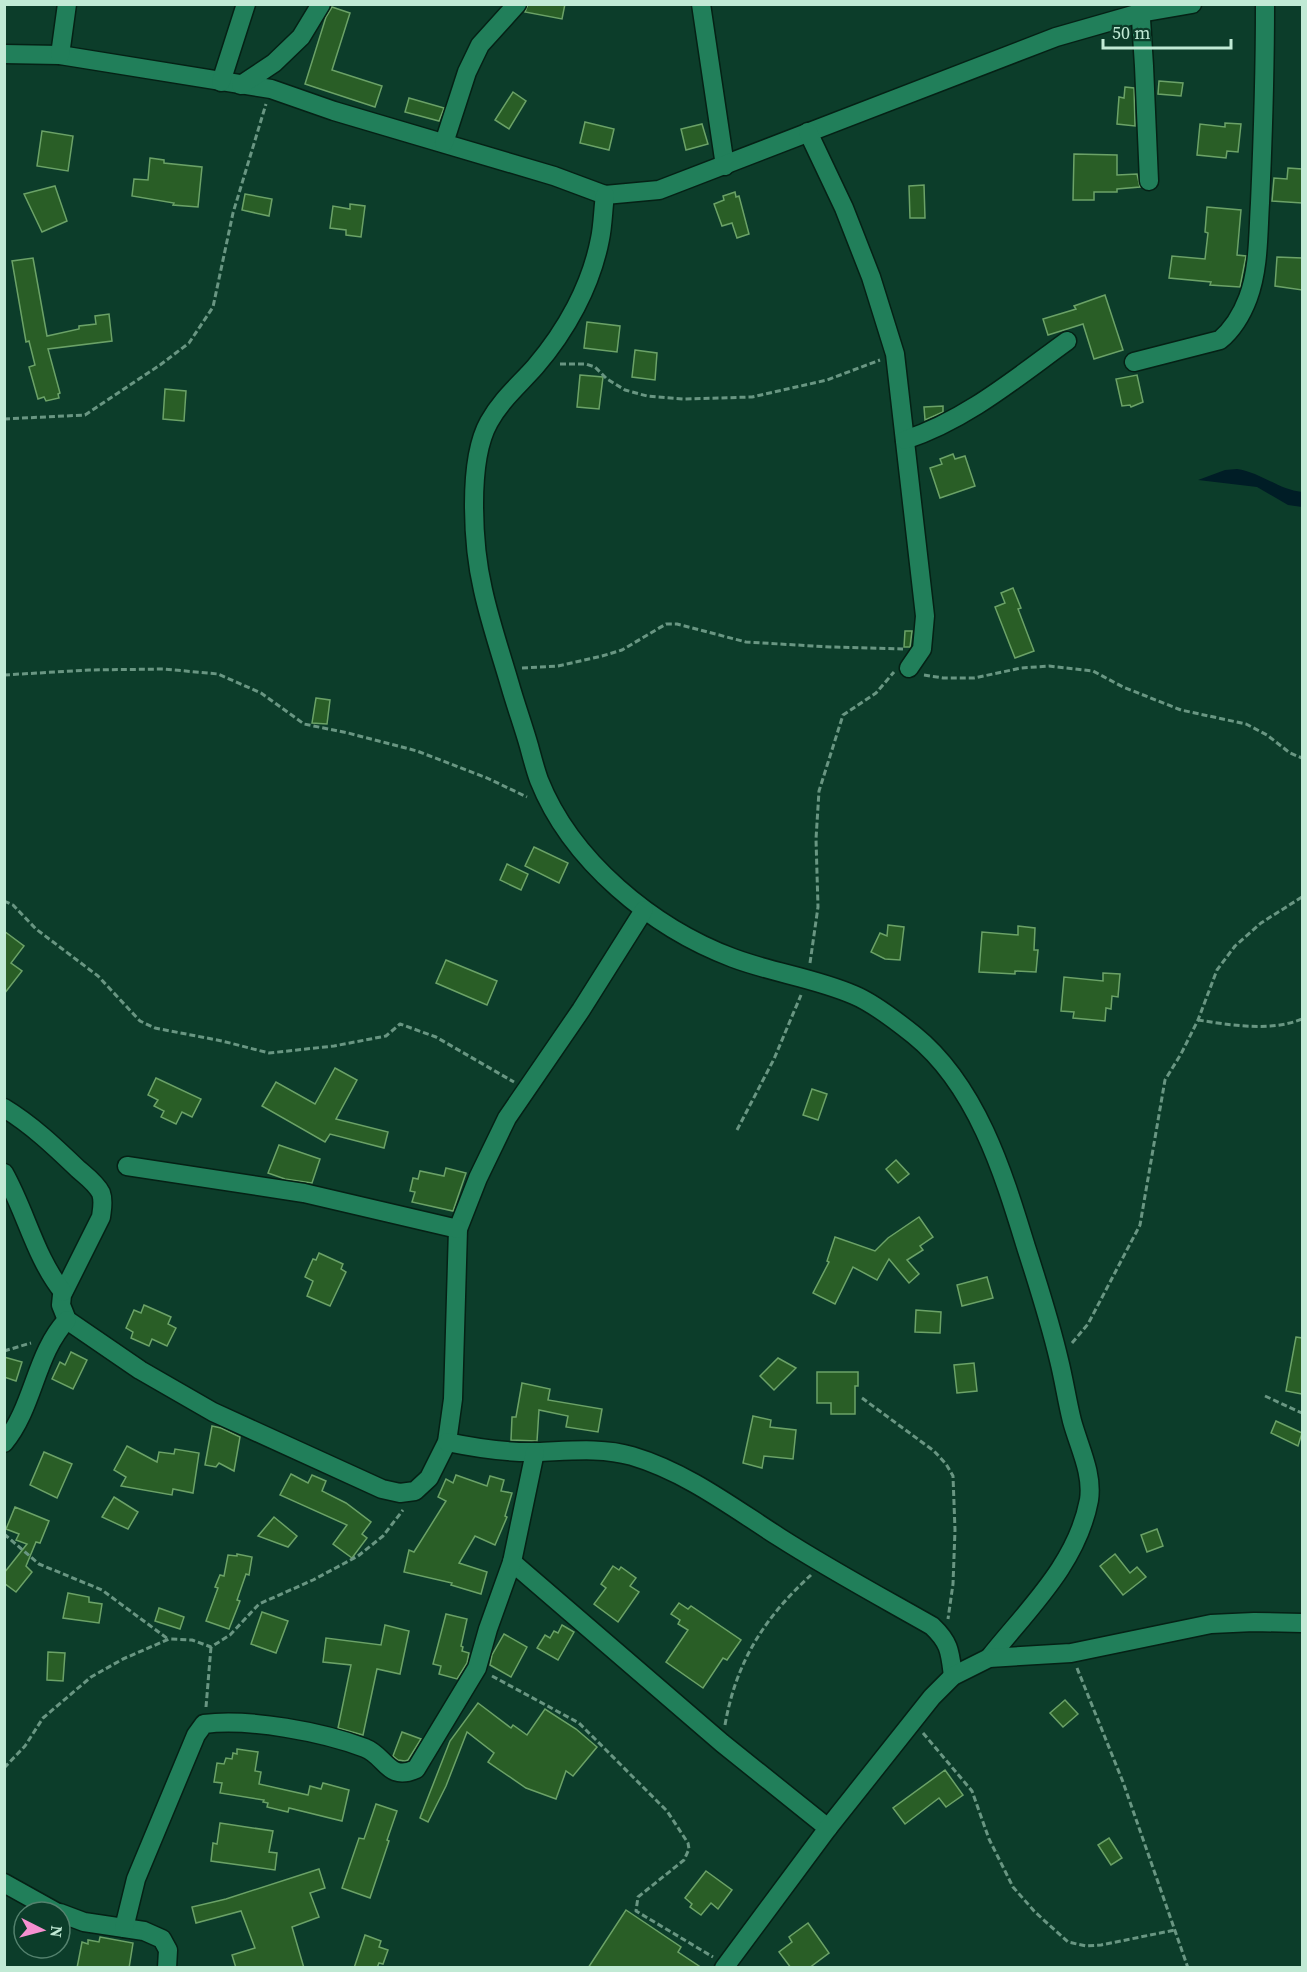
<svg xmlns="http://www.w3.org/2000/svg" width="1307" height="1972" viewBox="0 0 1307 1972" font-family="'Source Serif 4',serif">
<rect width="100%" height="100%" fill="#0c3d2a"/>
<path fill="#001d26" d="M1237,469C1260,472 1279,490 1302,492V507L1288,505L1257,487L1198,480L1225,470Z"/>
<g fill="#295e26" stroke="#6ba267" stroke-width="1.5">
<polygon points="528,4 565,4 562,19 525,12"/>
<polygon points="332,7 350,13 332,70 382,86 375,107 305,84 326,17"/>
<polygon points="1159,81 1183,83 1181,96 1158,94"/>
<polygon points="1125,87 1134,88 1135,126 1117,124 1119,97 1124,98"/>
<polygon points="513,92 526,101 509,129 495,120"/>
<polygon points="409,98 444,108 439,121 405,112"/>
<polygon points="585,122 614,129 609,150 580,143"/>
<polygon points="1225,123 1241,124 1238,152 1227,151 1226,158 1197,155 1200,124 1225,127"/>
<polygon points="702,124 708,144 686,150 681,129"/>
<polygon points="42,131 73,136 68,171 37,166"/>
<polygon points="1074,154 1117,155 1117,175 1137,174 1140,187 1117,189 1117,192 1094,192 1094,200 1073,200"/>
<polygon points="150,158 164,160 164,163 202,167 198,207 173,205 174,203 132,196 134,179 148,180"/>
<polygon points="1288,168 1302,169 1302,203 1272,201 1274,178 1287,179"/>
<polygon points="924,185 925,218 910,218 909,186"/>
<polygon points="55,186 67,221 42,232 24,194"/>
<polygon points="735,192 736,197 739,196 749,234 737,238 732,223 722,226 714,204 724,200 723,196"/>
<polygon points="245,194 272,199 269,216 242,210"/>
<polygon points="350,204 365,206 361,237 346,235 346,230 330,228 333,206 350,209"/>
<polygon points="1207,207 1241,210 1237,255 1246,256 1240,287 1210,285 1211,282 1169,278 1172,256 1205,259 1208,233 1205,232"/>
<polygon points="1277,257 1302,258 1302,290 1275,286"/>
<polygon points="33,258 47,336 79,329 79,326 96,324 95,316 109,314 112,341 48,349 60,393 58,394 59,398 46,401 44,397 38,399 29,367 35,365 29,341 26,342 12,261"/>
<polygon points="1105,295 1123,350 1094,359 1083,324 1048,335 1043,319 1076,309 1074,306"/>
<polygon points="587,322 620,326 617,352 584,348"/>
<polygon points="635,350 657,353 655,380 632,377"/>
<polygon points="580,375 603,377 599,409 577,407"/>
<polygon points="1137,375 1143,402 1131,407 1130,405 1122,406 1116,379"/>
<polygon points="165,389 186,391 184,421 163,419"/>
<polygon points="943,406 943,412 925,420 924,407"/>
<polygon points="953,454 955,459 965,456 975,486 940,498 930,468 942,464 940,459"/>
<polygon points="1013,588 1021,608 1018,609 1034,651 1015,658 995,607 1005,603 1001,593"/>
<polygon points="905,631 912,631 910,647 904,647"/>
<polygon points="316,698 330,700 327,724 312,723"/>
<polygon points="534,847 568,863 559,883 525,866"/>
<polygon points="507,864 528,874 521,890 500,880"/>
<polygon points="888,925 904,927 900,960 885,959 871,952 880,933 887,936"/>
<polygon points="1018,926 1035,928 1034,950 1038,950 1036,972 1015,971 1015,974 979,972 982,932 1018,935"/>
<polygon points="4,931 24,946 11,963 22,971 4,994"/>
<polygon points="446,960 497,981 487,1005 436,983"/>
<polygon points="1103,973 1120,974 1118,997 1112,996 1111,1009 1106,1008 1105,1021 1073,1018 1074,1012 1061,1011 1064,977 1103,981"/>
<polygon points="335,1068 357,1080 336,1119 388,1132 384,1148 330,1134 325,1142 262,1106 276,1082 315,1104"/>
<polygon points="156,1078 201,1099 192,1117 182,1112 176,1124 161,1117 164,1111 154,1106 158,1100 148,1095"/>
<polygon points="812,1089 827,1094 818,1120 803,1115"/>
<polygon points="279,1145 320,1159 312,1183 285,1179 268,1173"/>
<polygon points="896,1160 909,1174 898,1183 886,1169"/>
<polygon points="446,1168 466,1173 453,1211 412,1202 415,1192 410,1191 413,1178 418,1179 420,1171 444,1176"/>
<polygon points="919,1217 933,1237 920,1246 923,1250 907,1260 919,1274 909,1283 889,1259 877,1280 853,1267 835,1304 813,1293 829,1262 827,1261 835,1237 875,1251 888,1238"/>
<polygon points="319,1253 343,1264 341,1269 346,1272 330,1306 307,1296 313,1281 305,1277 313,1259 316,1260"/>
<polygon points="987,1277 993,1298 962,1306 957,1285"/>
<polygon points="144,1305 171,1317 168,1324 176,1328 167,1346 152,1339 149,1346 131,1338 133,1332 126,1328 134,1310 141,1313"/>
<polygon points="916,1310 941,1312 940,1333 915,1332"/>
<polygon points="1296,1337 1302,1338 1302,1394 1286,1391"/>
<polygon points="71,1352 87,1360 73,1389 52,1379 60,1362 65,1365"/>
<polygon points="4,1357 22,1362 16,1381 4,1377"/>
<polygon points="778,1358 796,1368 774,1390 760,1376"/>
<polygon points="974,1363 977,1391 957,1393 954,1365"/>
<polygon points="817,1372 858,1372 858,1386 855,1386 855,1414 831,1414 831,1403 817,1403"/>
<polygon points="522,1383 550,1389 548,1400 602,1409 598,1432 566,1427 568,1416 539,1410 537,1441 511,1440 512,1417 516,1417"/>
<polygon points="753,1416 771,1420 770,1427 796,1430 793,1459 764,1456 762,1468 743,1463"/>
<polygon points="1276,1421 1302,1433 1298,1446 1271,1433"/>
<polygon points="212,1426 221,1428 240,1437 234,1471 219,1463 216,1467 205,1465"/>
<polygon points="127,1446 157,1462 159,1452 174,1454 175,1449 199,1453 193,1493 173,1489 172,1495 121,1486 126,1477 114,1470"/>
<polygon points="44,1452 72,1464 57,1498 30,1485"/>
<polygon points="291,1474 308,1483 312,1475 326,1481 322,1491 346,1503 371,1522 362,1534 367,1538 352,1558 333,1544 347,1525 280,1495"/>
<polygon points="456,1475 487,1486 490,1476 504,1480 501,1491 512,1493 505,1516 507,1517 495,1545 475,1536 459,1563 487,1572 481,1594 451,1585 452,1583 404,1572 409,1550 414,1552 446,1501 438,1497 446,1479 453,1483"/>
<polygon points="114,1497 138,1512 128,1529 102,1517"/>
<polygon points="15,1507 49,1521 40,1543 36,1542 26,1566 32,1572 16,1592 4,1583 4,1573 27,1544 16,1540 19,1534 6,1529"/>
<polygon points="274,1517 297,1536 288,1547 258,1536"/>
<polygon points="1157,1529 1163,1546 1147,1552 1141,1535"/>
<polygon points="237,1554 252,1557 249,1575 246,1574 237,1600 240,1601 229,1629 206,1621 218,1588 215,1587 220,1575 224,1576 228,1555 237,1556"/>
<polygon points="1115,1554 1130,1573 1137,1567 1146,1577 1123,1595 1100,1566"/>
<polygon points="613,1566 619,1570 621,1567 636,1578 630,1586 639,1592 618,1622 594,1604 606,1588 601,1584"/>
<polygon points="68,1593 89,1597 89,1602 102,1604 99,1623 63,1618"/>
<polygon points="679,1603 688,1609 691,1606 741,1640 727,1660 723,1658 703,1688 666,1662 688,1630 678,1624 680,1620 671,1614"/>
<polygon points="159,1608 184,1617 180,1629 155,1621"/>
<polygon points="262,1612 288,1621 276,1653 251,1644"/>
<polygon points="446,1614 467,1619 461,1646 463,1647 462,1651 469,1653 467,1663 457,1679 439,1674 441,1666 433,1664"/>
<polygon points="385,1625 409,1631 400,1674 377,1669 363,1735 338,1728 351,1665 323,1662 326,1638 381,1645"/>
<polygon points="562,1625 574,1632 558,1660 537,1648 545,1635 550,1638 554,1631 558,1633"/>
<polygon points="504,1634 527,1647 511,1677 490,1665 492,1655"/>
<polygon points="48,1652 65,1653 63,1681 47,1680"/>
<polygon points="1065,1700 1078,1714 1063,1727 1050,1713"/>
<polygon points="478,1703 511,1728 513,1725 527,1735 545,1709 576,1729 597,1747 573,1776 566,1771 556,1799 526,1788 488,1762 494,1753 467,1732 446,1786 428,1822 420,1818 450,1741"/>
<polygon points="402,1732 421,1739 408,1760 405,1761 398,1760 393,1756"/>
<polygon points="237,1749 258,1752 255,1771 261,1772 259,1784 308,1795 310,1786 321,1789 323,1783 349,1790 342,1821 289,1808 288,1812 267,1807 268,1803 263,1802 264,1800 220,1793 222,1783 214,1782 217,1763 224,1764 226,1758 232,1759 233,1753 237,1754"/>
<polygon points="945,1770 963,1795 946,1807 939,1798 905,1824 893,1808"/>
<polygon points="376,1804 397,1811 387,1840 389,1841 370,1898 342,1888 359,1838 364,1839"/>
<polygon points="220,1823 273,1831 269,1852 277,1853 275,1870 211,1861 213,1843 217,1844"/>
<polygon points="1109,1838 1122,1858 1111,1865 1098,1845"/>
<polygon points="319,1869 325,1888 310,1893 319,1917 292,1927 304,1968 236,1968 232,1955 255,1948 241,1911 196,1923 192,1907 226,1899"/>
<polygon points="706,1871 732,1890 718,1909 711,1903 701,1915 690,1907 692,1904 685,1898"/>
<polygon points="626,1910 681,1947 678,1952 702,1968 588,1968"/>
<polygon points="808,1923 829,1953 809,1968 791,1968 779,1952 792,1942 789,1937"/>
<polygon points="365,1935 381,1941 379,1947 388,1950 383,1964 379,1963 377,1968 354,1968"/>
<polygon points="100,1937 133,1943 129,1968 77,1968 82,1942 88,1944 88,1940 99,1942"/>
</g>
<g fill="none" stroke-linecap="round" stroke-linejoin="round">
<g stroke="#052115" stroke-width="21">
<g id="minor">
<polyline points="701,4 725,166"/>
<polyline points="1140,4 1144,66 1149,181"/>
<polyline points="4,54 60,55 271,89 334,111 554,176 605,195 659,190 1056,37 1140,13 1192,4"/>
<polyline points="60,55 67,4"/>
<polyline points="221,82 246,4"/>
<polyline points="241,85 274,63 301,37 321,4"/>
<polyline points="808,132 844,208 871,277 895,354 925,616 922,649 909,668"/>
<polyline points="444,143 467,72 480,45 517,4"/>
<path d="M605,195C603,209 603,225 600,239C591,286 566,331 535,367C519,385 501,400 489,422C467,461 473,547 483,590C490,622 501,654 510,685C516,706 523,725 529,746C532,757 535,769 539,780C571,861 653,928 733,958C773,973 815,978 854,995C871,1002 899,1023 914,1035C977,1086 1003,1172 1026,1247C1038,1284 1050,1322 1059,1360C1064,1380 1067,1401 1072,1421C1079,1447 1093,1473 1089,1500C1077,1564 1028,1609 989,1658"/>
<path d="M1134,362L1220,340C1233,329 1242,314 1248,298C1259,269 1258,234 1260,203C1263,136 1265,71 1265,4"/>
<path d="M905,440C966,420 1016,378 1067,341"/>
<path d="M4,1108C32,1125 55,1147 78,1169C86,1176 96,1183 101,1193C104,1201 102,1209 101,1217L62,1295L61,1305L67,1320L140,1370L213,1412L382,1489L400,1493L415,1491L429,1478L447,1442L453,1399L458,1229L478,1178L507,1118L581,1010L644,910"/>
<polyline points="127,1166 304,1193 458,1229"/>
<path d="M4,1173C26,1212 35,1257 63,1292"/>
<path d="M447,1442C476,1448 507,1453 537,1452C568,1451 602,1447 632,1456C686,1472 732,1507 779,1537C829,1569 881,1597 932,1626C950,1643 950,1652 953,1676"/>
<path d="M4,1443C34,1407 35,1354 67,1320"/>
<polyline points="512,1562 722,1743 828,1828"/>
<polyline points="4,1883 56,1912"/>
<polyline points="60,1913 84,1922 144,1931 162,1939 168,1950 167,1968"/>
<path d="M124,1928L136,1879L196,1735L204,1724C249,1718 323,1732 365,1748C386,1756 388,1782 416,1769L477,1668L488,1629L512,1562L535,1452"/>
<polyline points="724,1968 828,1828 932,1697 953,1676 989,1658 1071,1653 1211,1624 1254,1622 1302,1623"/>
</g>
</g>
<g stroke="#699682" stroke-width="3" stroke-dasharray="6 3" stroke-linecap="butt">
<polyline points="560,364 586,364 595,367 607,379 625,390 647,396 684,399 752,397 827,380 880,360"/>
<polyline points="4,419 85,415 160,365 189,343 213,307 233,213 266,104"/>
<polyline points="522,668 558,666 602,656 622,650 666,624 677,624 746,642 830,647 903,649"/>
<polyline points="4,675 89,670 164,669 218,674 261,693 304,724 348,733 417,751 487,778 527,797"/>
<polyline points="924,675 943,678 974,678 1021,668 1049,666 1093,671 1123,687 1181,710 1246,724 1267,735 1290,753 1302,758"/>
<polyline points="4,901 13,905 36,929 98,976 140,1021 155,1028 222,1041 269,1053 334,1046 386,1036 400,1024 436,1037 514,1082"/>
<polyline points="810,963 818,907 816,839 819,791 843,715 876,693 894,672"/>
<path d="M1198,1020C1230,1025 1271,1032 1302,1019"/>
<polyline points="737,1130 774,1059 801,995"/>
<polyline points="1072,1343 1088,1324 1140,1225 1165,1080 1181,1054 1198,1020 1217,970 1235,946 1261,923 1302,897"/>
<polyline points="4,1351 31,1343"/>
<polyline points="1265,1396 1302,1413"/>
<polyline points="862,1398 934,1451 946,1464 953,1476 955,1530 953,1584 948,1619"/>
<polyline points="4,1534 39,1564 102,1590 168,1639"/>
<polyline points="1077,1668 1123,1782 1188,1968"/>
<polyline points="492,1676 579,1723 667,1811 688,1843 689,1849 684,1860 638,1897 636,1911 713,1957"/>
<polyline points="206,1707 211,1647"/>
<path d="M725,1725C736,1662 764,1618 811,1575"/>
<polyline points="923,1733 972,1791 989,1839 1013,1887 1035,1912 1068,1942 1086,1946 1101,1945 1175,1930"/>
<polyline points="4,1768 25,1746 43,1718 91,1677 123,1659 169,1639 192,1640 211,1647 230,1635 259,1604 313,1580 358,1556 383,1536 403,1510"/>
</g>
<use href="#minor" stroke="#217f5a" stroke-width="18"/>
</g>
<rect width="1307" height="1972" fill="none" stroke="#c1ead5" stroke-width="12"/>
<g transform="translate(42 1930) rotate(96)"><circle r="28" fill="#0c3d2a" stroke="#54826e" stroke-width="1.5"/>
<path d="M0-4.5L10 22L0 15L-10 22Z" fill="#f690d0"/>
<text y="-9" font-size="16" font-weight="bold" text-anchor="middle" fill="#c1ead5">N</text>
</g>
<path d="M1103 39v9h128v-9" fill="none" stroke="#c1ead5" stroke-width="3"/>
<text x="1112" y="39" font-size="18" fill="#c1ead5" stroke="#0c3d2a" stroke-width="4.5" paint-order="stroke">50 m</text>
</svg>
